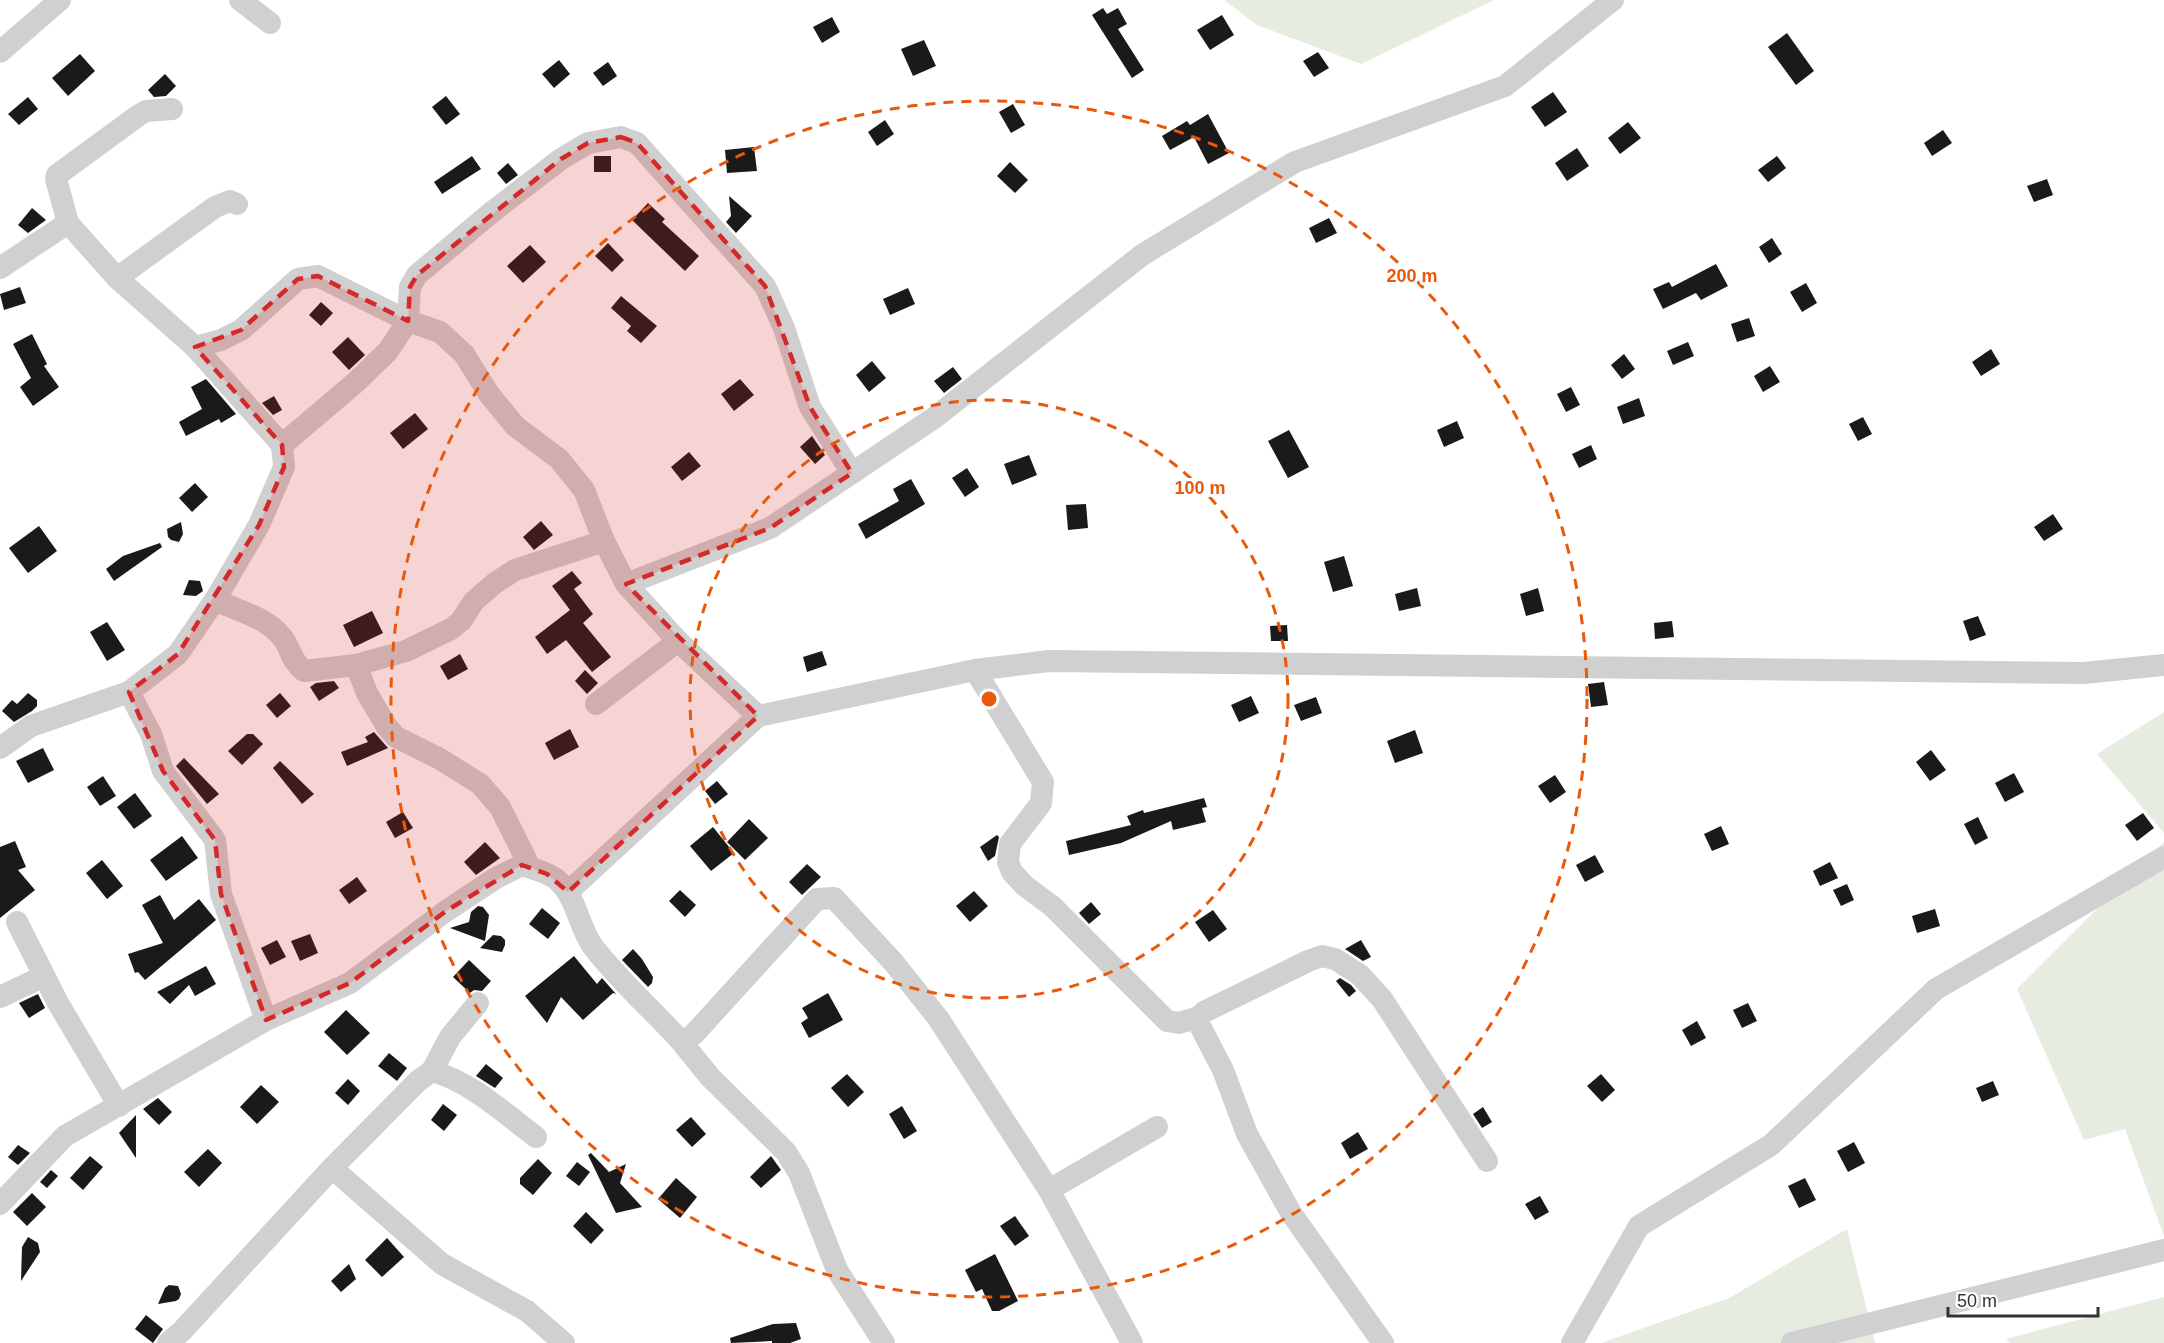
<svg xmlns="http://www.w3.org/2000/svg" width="2164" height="1343" viewBox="0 0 2164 1343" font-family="Helvetica,sans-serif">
<rect width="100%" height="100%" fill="#fff"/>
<g fill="#e6ecdf">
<polygon points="1224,0 1494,0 1361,64 1257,25"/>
<polygon points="2164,712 2164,833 2097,754"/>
<polygon points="2164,842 2164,1236 2125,1129 2084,1140 2017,989"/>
<polygon points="1847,1229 1875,1343 1601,1343 1729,1298"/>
<polygon points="2164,1297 2164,1343 2010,1343 2006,1339"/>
</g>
<g fill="#1a1a1a">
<polygon points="1103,8 1107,14 1118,8 1127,24 1118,29 1144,70 1132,78 1092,15"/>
<polygon points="1222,15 1234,35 1210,50 1197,30"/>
<polygon points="832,17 840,32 822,43 813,27"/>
<polygon points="1787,33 1814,71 1796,85 1768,47"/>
<polygon points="924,40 936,66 913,76 901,49"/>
<polygon points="1318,52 1329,68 1314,77 1303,61"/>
<polygon points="80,54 95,71 68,96 52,78"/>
<polygon points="559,60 570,74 554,88 542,74"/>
<polygon points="608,62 617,76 603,86 593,73"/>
<polygon points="165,74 176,86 166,96 154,97 148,90"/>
<polygon points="1553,92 1567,112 1545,127 1531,107"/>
<polygon points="446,96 460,114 446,125 432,107"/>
<polygon points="28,97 38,109 19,125 8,114"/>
<polygon points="1013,104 1025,125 1011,133 999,112"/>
<polygon points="1208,114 1229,153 1208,164 1194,137 1170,150 1162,136 1187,121 1190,125"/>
<polygon points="885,120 894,134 877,146 868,132"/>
<polygon points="1628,122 1641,138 1620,154 1608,138"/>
<polygon points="1943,130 1952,143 1932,156 1924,143"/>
<polygon points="754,147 757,171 727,173 725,150"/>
<polygon points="1577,148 1589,166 1567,181 1555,163"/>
<polygon points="472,156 481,169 442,194 434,182"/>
<rect x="594" y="156" width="17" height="16"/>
<polygon points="1777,156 1786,168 1768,182 1758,170"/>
<polygon points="1010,162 1028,180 1015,193 997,176"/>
<polygon points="508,163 518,175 506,184 497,173"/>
<polygon points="2047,179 2053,195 2034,202 2027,186"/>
<polygon points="729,196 752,216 736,233 726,222 731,216"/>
<polygon points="648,203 665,219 662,222 699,256 685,271 632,220"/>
<polygon points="32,208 46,220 28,233 18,225"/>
<polygon points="1329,218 1337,233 1316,243 1309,228"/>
<polygon points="1772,238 1782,254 1769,263 1759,247"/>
<polygon points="608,243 624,260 612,272 595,256"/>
<polygon points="530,245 546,262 523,283 507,266"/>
<polygon points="1716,264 1728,286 1701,300 1696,293 1663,309 1653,289 1669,282 1672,287"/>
<polygon points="1806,283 1817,303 1802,312 1790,292"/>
<polygon points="20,287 26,303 4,310 0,294"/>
<polygon points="908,288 915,304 890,315 883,299"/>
<polygon points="621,296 657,326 641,343 627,331 631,326 611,308"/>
<polygon points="321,302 333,313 321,326 309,315"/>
<polygon points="1749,318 1755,336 1737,342 1731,324"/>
<polygon points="32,334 47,364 44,366 59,387 33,406 20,387 31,378 13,344"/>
<polygon points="348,337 365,355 349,370 332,352"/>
<polygon points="1688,342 1694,356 1673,365 1667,351"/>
<polygon points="1991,349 2000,364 1981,376 1972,362"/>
<polygon points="1624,354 1635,369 1622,379 1611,365"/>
<polygon points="872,361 886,378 869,392 856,375"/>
<polygon points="1770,366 1780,382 1763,392 1754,376"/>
<polygon points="953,367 962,379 944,393 934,381"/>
<polygon points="206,379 236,414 221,423 219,419 186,436 179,422 202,409 191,387"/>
<polygon points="740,379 754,395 734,411 721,394"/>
<polygon points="1571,387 1580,405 1566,412 1557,394"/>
<polygon points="274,396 282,410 273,415 262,403"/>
<polygon points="1639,398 1645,416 1623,424 1617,407"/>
<polygon points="415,413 428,429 403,449 390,433"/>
<polygon points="1863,417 1872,434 1858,441 1849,424"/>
<polygon points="1457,421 1464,438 1444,447 1437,430"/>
<polygon points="1289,430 1309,467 1288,478 1268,441"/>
<polygon points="812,436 825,455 815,464 800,447"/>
<polygon points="1591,445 1597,459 1579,468 1572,454"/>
<polygon points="689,452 701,466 682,481 671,467"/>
<polygon points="1029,455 1037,475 1012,485 1004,464"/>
<polygon points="967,468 979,487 965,497 952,478"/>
<polygon points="911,479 925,504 866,539 858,524 899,501 893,489"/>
<polygon points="195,483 208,497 192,512 179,498"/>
<polygon points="1086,504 1088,528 1068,530 1066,505"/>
<polygon points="2053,514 2063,529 2044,541 2034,527"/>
<polygon points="541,521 553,535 534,550 523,537"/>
<polygon points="181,522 183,534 179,542 171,540 168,537 167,529"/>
<polygon points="39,526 57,551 28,573 9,548"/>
<polygon points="160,543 162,547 114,581 106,569 123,556"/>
<polygon points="1344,556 1353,586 1333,592 1324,562"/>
<polygon points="572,571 582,583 574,589 593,614 583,623 611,657 592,672 566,640 547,654 535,637 570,610 552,586"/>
<polygon points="189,580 200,581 203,591 196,596 183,595"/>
<polygon points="1417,588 1421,606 1399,611 1395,594"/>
<polygon points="1538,588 1544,611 1526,616 1520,594"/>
<polygon points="372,611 383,633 354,647 343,625"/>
<polygon points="1978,616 1986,635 1970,641 1963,621"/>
<polygon points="1672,621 1674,637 1655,639 1654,623"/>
<polygon points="107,622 125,650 107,661 90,632"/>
<polygon points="1287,625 1288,641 1271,641 1270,626"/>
<polygon points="822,651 827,665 807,672 803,657"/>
<polygon points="460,654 468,669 448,680 440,666"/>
<polygon points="585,670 598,683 587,694 575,681"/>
<polygon points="334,681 339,688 319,701 310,687 316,683"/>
<polygon points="1604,682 1608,705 1591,707 1588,684"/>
<polygon points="28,693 37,700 37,706 32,711 14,722 2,711 12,700 17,704"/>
<polygon points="280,693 291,706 277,718 266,705"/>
<polygon points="1251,696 1259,713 1239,722 1231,705"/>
<polygon points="1316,697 1322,713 1301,721 1294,705"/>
<polygon points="570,729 579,747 554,760 545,743"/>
<polygon points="1415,730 1423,753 1395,763 1387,741"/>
<polygon points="374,732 388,748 347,766 341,752 368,742 365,737"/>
<polygon points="247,734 253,734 263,744 242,765 228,751"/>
<polygon points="43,748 54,770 28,783 16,761"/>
<polygon points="1931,750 1946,770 1930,781 1916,762"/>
<polygon points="184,758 219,794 207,804 176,766"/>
<polygon points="280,761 314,794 302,804 273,768"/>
<polygon points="2014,773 2024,792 2005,802 1995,783"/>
<polygon points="1555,775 1566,792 1550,803 1538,786"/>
<polygon points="103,776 116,796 100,806 87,787"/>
<polygon points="717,781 728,794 715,804 705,791"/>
<polygon points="135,793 152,816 134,829 117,807"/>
<polygon points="1204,798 1207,807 1202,808 1206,822 1173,830 1171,821 1121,843 1069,855 1066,841 1131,825 1127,816 1143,810 1144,813"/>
<polygon points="403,812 413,828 395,838 386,822"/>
<polygon points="2143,813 2154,828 2137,841 2125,825"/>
<polygon points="1978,817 1988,838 1975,845 1964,824"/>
<polygon points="749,819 768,838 745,860 727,842"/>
<polygon points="1721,826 1729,844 1712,851 1704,834"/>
<polygon points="713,827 734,853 711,871 690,846"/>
<polygon points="997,835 999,837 995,856 988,861 980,847"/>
<polygon points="182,836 198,858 166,881 150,860"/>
<polygon points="15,841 26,867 18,870 35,890 0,918 0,847"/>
<polygon points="485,842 500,858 476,875 464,862"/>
<polygon points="1595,855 1604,872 1585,882 1576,865"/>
<polygon points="102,860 123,886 107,899 86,873"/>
<polygon points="1830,862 1838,878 1820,886 1813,871"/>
<polygon points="807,864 821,877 802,895 789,882"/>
<polygon points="357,877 367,891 349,904 339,890"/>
<polygon points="1847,884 1854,900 1841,906 1833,890"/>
<polygon points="680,890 696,905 685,917 669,901"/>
<polygon points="974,891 988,906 970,922 956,906"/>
<polygon points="160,895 174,920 199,899 216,920 145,980 138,972 135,973 128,954 163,943 142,905"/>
<polygon points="1091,902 1101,914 1089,924 1079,913"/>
<polygon points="478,906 483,907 489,915 485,941 450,928 469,922 471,912"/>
<polygon points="542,908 560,923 548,939 529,924"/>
<polygon points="1935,909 1940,926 1917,933 1912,916"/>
<polygon points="1213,910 1227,929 1209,942 1195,922"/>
<polygon points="310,934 318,953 300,961 291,941"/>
<polygon points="493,935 501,936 505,940 505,945 502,952 480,948"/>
<polygon points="277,940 286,957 270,965 261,948"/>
<polygon points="1361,940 1371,957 1363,961 1345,949"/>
<polygon points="633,949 642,959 653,977 652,983 648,987 622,960"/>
<polygon points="574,956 597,984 602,978 616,994 613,993 583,1020 561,997 547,1023 525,996"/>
<polygon points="469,960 491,981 482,991 474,990 470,993 453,977"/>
<polygon points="206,966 216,984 195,996 189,985 170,1004 157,992"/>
<polygon points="1340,978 1351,985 1356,991 1349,997 1336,981"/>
<polygon points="828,993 843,1020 809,1038 801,1023 808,1018 802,1008"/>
<polygon points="38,994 45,1008 29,1018 19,1003"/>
<polygon points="1748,1003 1757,1021 1742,1028 1733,1010"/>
<polygon points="346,1010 370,1033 347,1055 324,1032"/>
<polygon points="1697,1021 1706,1038 1691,1046 1682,1030"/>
<polygon points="389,1053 407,1068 397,1081 378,1066"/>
<polygon points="486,1064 503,1078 495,1088 476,1076"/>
<polygon points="847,1074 864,1092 848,1107 831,1088"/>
<polygon points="1601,1074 1615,1090 1602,1102 1587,1086"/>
<polygon points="348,1079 360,1091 348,1105 335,1093"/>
<polygon points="1993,1081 1999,1095 1982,1102 1976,1088"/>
<polygon points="261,1085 279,1102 257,1124 240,1107"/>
<polygon points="158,1098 172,1112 159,1125 143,1109"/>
<polygon points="443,1104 457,1115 444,1131 431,1120"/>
<polygon points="902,1106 917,1131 904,1139 889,1114"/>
<polygon points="1483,1107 1492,1122 1482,1128 1473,1114"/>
<polygon points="136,1115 136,1158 119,1133"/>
<polygon points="691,1117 706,1134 692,1147 676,1130"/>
<polygon points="1358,1132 1368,1149 1350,1159 1341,1143"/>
<polygon points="1854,1142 1865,1163 1848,1172 1837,1151"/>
<polygon points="18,1145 30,1153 18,1165 8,1157"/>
<polygon points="208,1149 222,1163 199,1187 184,1172"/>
<polygon points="591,1153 609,1172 626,1164 620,1183 642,1207 616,1213 588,1155"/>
<polygon points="90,1156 103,1167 83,1190 70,1178"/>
<polygon points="771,1156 781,1170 761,1188 750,1177"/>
<polygon points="538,1159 552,1173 533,1195 520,1184 520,1178"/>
<polygon points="577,1162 590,1172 579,1186 566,1176"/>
<polygon points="51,1170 58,1176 47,1188 40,1182"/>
<polygon points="676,1178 697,1197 680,1218 658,1199"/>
<polygon points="1805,1178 1816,1200 1799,1208 1788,1186"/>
<polygon points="32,1193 46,1207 27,1226 13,1212"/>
<polygon points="1540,1196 1549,1212 1535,1220 1525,1204"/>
<polygon points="586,1212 604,1230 591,1244 573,1226"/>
<polygon points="1015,1216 1029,1236 1015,1246 1000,1226"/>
<polygon points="28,1237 38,1243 40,1252 21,1281 22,1247"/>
<polygon points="387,1238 404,1257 382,1277 365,1260"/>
<polygon points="995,1254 1018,1301 999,1311 992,1311 982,1289 976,1292 965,1270"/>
<polygon points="349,1264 356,1279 341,1292 331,1281"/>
<polygon points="169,1285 178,1286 181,1294 179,1299 176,1301 158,1304 165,1288"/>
<polygon points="146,1315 163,1329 153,1343 135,1329"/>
<polygon points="796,1323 801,1339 790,1343 772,1343 772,1341 731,1343 730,1338 773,1324"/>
</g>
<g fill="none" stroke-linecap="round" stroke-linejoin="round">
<g stroke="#d0d0d0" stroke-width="22">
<polyline points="240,0 270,23"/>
<polyline points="0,52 60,0"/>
<polyline points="68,223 56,179 57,175 139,115 146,111 172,109"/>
<polyline points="0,268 68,223 117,278 195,347 282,445 284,467 259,525 215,600 178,654 129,692 31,726 0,748"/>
<polyline points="117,278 215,207 230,201 237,204"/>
<polyline points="195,347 221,340 241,330 298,279 318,276 408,321 440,332 464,354 489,394 515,426 559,459 584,490 604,541 626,584"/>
<polyline points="282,445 356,382 388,351 408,321 410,287 417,275 492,212 561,159 588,143 621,137 637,143 765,286 784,328 810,407 852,473"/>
<path d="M215,600C236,610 266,617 281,636C291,647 290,660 304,671L356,665L406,651L451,629L461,621L474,601L495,583L515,570L604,541"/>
<polyline points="975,670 1043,782 1041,803 1010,844 1008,862 1012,872 1025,886 1052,906 1167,1021 1179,1023 1199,1017"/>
<polyline points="129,692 151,734 163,771 215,840 221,894 266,1020"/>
<polyline points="596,704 678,641"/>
<polyline points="758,716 678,641 626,584 770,528 934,418 1142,255 1295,162 1505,86 1613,0"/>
<path d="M522,865C533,869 547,872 556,879C577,896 578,927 594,948C620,981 652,1010 680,1040L688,1039L694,1034L817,899L834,898L894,963L938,1018L1049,1190L1132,1343"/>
<polyline points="568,892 758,716 975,670 1049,661 2084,673 2164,665"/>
<polyline points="17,922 58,1003 119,1106"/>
<polyline points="0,997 44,976"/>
<polyline points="680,1040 710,1077 786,1152 799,1173 837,1270 884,1343"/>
<polyline points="432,1071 450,1037 478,1003"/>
<polyline points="332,1168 442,1264 527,1311 564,1343"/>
<polyline points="1049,1190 1157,1127"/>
<polyline points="0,1204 65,1136 266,1020 350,983 446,911 496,878 522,865 526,859 500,807 480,784 440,759 396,737 387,727 367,693 356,665"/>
<path d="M168,1343L182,1331L332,1168L418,1081L432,1071C471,1082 504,1113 536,1137"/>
<polyline points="1383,1343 1291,1213 1247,1134 1223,1070 1199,1024 1199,1017 1204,1012 1308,961 1322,956 1335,959 1360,975 1382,999 1487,1161"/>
<polyline points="1572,1343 1639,1226 1771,1145 1936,989 2164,857"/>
<polyline points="1792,1343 2164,1250"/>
</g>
</g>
<path fill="#d62828" fill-opacity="0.2" stroke="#d62828" stroke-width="4.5" stroke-dasharray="12 8" stroke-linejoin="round" d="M621,137L637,143L765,286L810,407L852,473L770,528L626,584L758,716L568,892L547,874L522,865L446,911L350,983L266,1020L221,894L215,840L163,771L129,692L178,654L259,525L284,467L282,445L195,347L241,330L298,279L318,276L408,321L410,287L417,275L561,159L588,143Z"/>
<g fill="none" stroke="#e8590c" stroke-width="3" stroke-dasharray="10 8">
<circle cx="989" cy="699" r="299"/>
<circle cx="989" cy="699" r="598"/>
</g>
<circle cx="989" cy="699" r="9" fill="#e8590c" stroke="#fff" stroke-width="3"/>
<g font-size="18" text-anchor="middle" font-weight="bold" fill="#e8590c" stroke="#fff" stroke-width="6" stroke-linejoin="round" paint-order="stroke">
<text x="1412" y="282">200 m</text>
<text x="1200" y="494">100 m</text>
</g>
<path d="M1948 1307v9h150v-9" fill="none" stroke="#333333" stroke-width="3"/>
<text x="1957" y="1307" font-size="18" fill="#333333" stroke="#ffffff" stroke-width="4.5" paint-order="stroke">50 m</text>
</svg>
